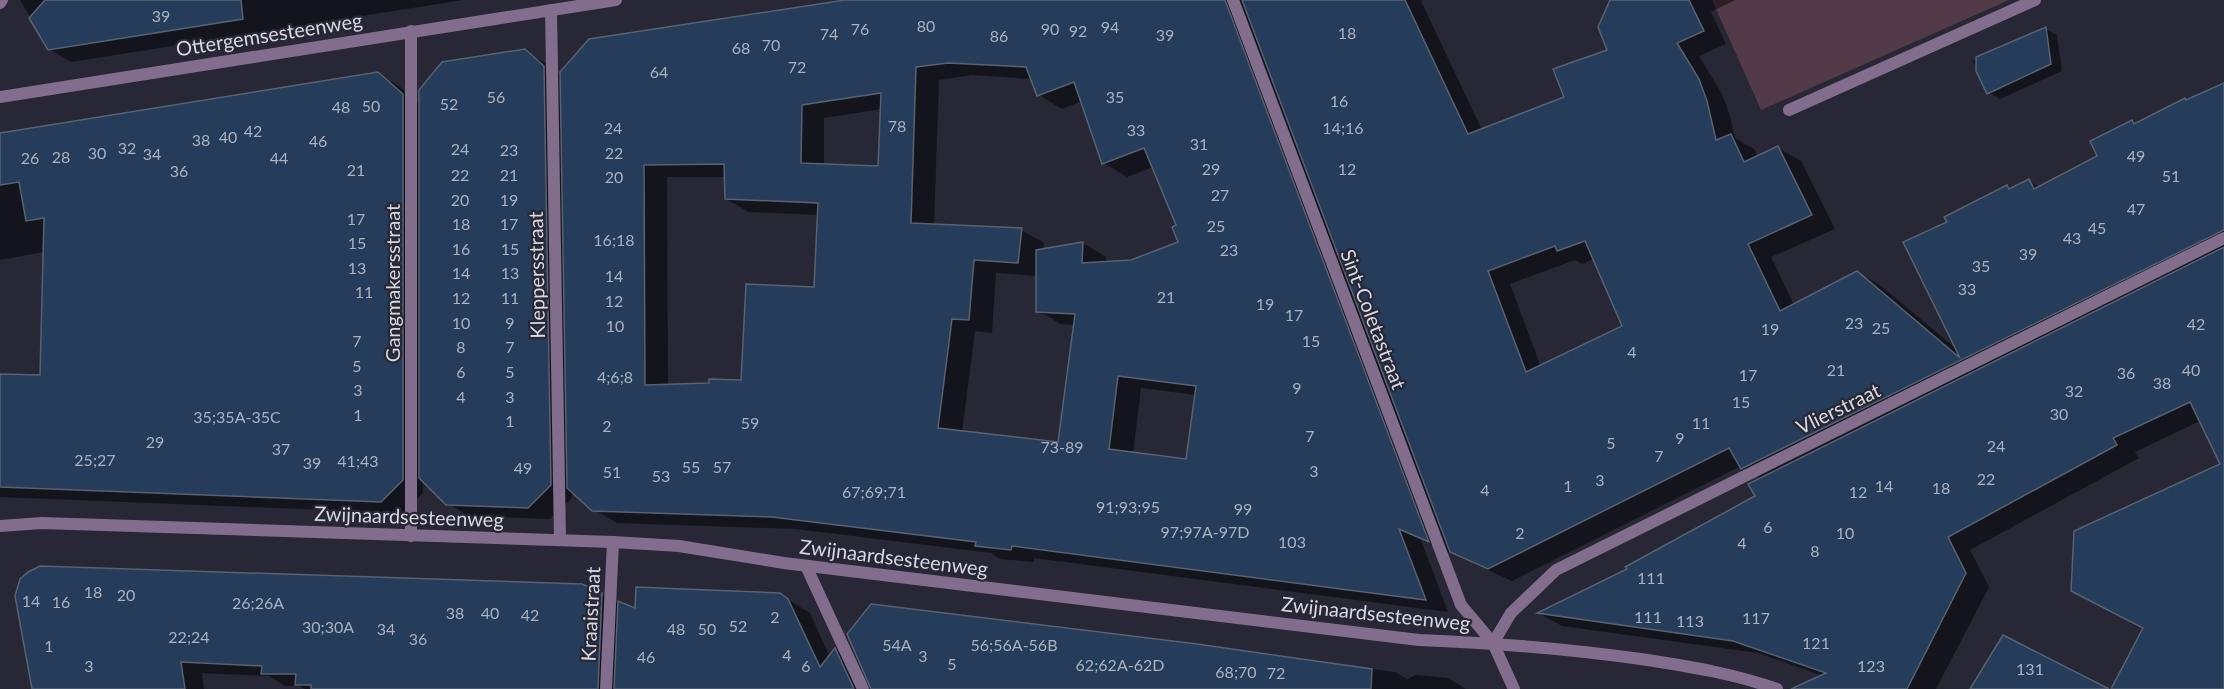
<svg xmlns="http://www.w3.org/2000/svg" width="2224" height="689" viewBox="0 0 2224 689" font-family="Lato,sans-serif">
<rect width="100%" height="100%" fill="#272735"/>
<polygon fill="#533a48" points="1712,0 2009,0 1761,110"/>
<g fill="#0007" fill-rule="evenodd">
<polygon points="20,0 463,0 71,62 49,49"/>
<path d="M850,0H1423L1421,1L1482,130L1566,97L1609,51L1612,0H1735L1711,12L1726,44L1699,56L1722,94L1730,116L1735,138L1754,149L1758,157L1778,148L1801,161L1835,229L1771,257L1794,305L1857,272L1881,286L1960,352L1949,223L2007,187L2012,189L2029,181L2041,188L2099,157L2132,122L2136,124L2224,85V432L2202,420L2135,452L2139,458L1970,550L1989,587L1936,689H1860L1758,653L1562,626L1540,614L1629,570L1757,497L1761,479L1741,466L1512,581L1475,564L1449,549L1450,553L1421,540L1448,612L1034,558V562L1000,559L991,553L796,529L617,523L593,509L572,490V498L550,519L469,516L447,503L423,480V493L402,513L0,497V376H42L44,252L0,260V135L378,74L399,86L421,105L524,51L547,64L562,77ZM972,75L1032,79L1039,95L1062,109L1082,101L1104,163L1127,177L1153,167L1178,226L1180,243L1131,262L1105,263L1106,257L1083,243L1043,250L1044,243L1021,230L934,225L939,80ZM882,109L879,168L824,166V118ZM667,177H726V199L749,212L819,215L815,288L742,382L668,386ZM1594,259L1624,326L1541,367L1510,284L1575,260L1582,264ZM996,273L1038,276V311L1061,324L1075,325L1059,443L962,432L975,331L992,333ZM1141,388L1196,395L1188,461L1133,454Z"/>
<polygon points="2046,29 2057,35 2062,71 2000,99 1988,92 1973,61"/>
<polygon points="779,594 810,613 830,657 835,650 857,663 869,689 305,689 299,686 285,686 269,676 202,673 204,689 33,689 17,603 602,595 620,605 637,610"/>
<polygon points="872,606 1395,672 1407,679 1416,675 1448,678 1466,689 872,689"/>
</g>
<g fill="#253c5a" stroke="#586270" stroke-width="1.5" fill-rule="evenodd">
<polygon points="45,0 241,0 243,19 48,50 29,18"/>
<path d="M845,0H1225L1429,542L1399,529L1426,600L1012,546L1011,550L975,546L976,542L772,517L592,511L567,488L560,72L589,39ZM948,63L1026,67L1037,96L1074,82L1102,164L1144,148L1176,225L1172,227L1178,242L1131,260L1082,263L1083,242L1036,250V312L1075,314L1058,442L938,428L952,319L969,320L974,260L1018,263L1022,228L911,223L916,67ZM881,93L878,166L801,163L802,105ZM724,164L725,199L818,203L814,287L746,284L741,380L709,379V383L645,385L644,165ZM1118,376L1196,386L1186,459L1109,449Z"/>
<path d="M1242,0H1405L1468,134L1564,97L1553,69L1607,50L1598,27L1610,0H1689L1704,31L1677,43L1699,79L1707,101L1716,140L1731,134L1744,162L1778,146L1812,215L1748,244L1780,311L1857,271L1960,358L1903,242L1947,222L1944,217L2007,185L2009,189L2029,179L2034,189L2097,156L2090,141L2132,120L2134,124L2185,98L2186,100L2224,83V230L1741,469L1729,448L1488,569L1450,552ZM1585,241L1622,326L1526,372L1488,271L1555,246L1557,251Z"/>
<polygon points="2046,27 2051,64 1987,94 1976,71 1976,57"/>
<polygon points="525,49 544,66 551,485 528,508 446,505 419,478 419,90 442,62"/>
<polygon points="378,72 403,94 403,480 381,502 0,487 0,374 40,375 44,218 26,221 19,182 0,185 0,133"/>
<polygon points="2224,247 2224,689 2111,689 2143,628 2071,591 2074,531 2220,464 2190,402 2113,438 2117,445 1948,537 1966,573 1907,689 1791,689 1826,673 1733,641 1537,613 1627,569 1625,567 1755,496 1748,484"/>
<polygon points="40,566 582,584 602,593 598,689 311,689 311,685 295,685 296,674 261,674 262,666 181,662 185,689 32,689 15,596 20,579 28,572"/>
<polygon points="636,587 780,593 788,599 820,667 835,648 854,689 614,689 618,601 635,608"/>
<polygon points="871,604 1197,644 1372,669 1371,689 871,689 847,634"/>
<polygon points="2003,635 2109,689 1970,689"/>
</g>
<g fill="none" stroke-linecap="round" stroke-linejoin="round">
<polyline stroke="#836d8d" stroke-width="12" points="1789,110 2035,0"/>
<g stroke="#836d8d" stroke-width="12">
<polyline points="1233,0 1461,605 1493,643 1514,689"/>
<polyline points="0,3 2,0"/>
<polyline points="551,10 560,540"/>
<polyline points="411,536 411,31"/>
<polyline points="806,566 863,689"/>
<polyline points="1493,643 1511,613 1556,570 2224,238"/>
<polyline points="606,689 613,542"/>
</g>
<g stroke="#836d8d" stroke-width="12">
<polyline points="0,97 616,0"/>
<path d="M0,526L42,523L613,542L679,546L784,563L1419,640C1496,643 1572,649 1648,660C1692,667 1735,674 1777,689"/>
</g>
</g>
<g text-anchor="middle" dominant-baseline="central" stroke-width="4.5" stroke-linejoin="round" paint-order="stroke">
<g font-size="16" fill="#abb1c0">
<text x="161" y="15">39</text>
<text x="926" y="25">80</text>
<text x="1110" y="26">94</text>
<text x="860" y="28">76</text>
<text x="1050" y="28">90</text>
<text x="1078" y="30">92</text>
<text x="1347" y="32">18</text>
<text x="829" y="33">74</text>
<text x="1165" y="34">39</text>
<text x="999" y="35">86</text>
<text x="771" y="44">70</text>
<text x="741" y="47">68</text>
<text x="797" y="66">72</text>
<text x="659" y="71">64</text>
<text x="496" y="96">56</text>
<text x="1115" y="96">35</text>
<text x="1339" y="100">16</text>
<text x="449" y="103">52</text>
<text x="371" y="105">50</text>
<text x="341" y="106">48</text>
<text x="897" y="125">78</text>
<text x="613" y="127">24</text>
<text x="1343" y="127">14;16</text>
<text x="1136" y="129">33</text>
<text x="253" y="130">42</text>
<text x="228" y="136">40</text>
<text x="201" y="139">38</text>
<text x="318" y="140">46</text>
<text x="1199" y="143">31</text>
<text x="127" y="147">32</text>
<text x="460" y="148">24</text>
<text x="509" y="149">23</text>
<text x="97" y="152">30</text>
<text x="614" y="152">22</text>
<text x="152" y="153">34</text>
<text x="2136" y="155">49</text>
<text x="61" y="156">28</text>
<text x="30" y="157">26</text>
<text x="279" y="157">44</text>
<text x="1211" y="168">29</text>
<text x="1347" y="168">12</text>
<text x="356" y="169">21</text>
<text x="179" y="170">36</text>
<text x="460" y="174">22</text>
<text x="509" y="174">21</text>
<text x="2171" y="175">51</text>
<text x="614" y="176">20</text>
<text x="1220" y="194">27</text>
<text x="460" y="199">20</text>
<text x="509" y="199">19</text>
<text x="2136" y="208">47</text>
<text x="356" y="218">17</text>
<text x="461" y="223">18</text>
<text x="509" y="223">17</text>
<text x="1216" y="225">25</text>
<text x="2097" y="227">45</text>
<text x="2072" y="237">43</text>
<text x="614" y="239">16;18</text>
<text x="357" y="242">15</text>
<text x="461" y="248">16</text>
<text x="510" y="248">15</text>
<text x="1229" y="249">23</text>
<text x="2028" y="253">39</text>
<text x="1981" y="265">35</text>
<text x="357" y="267">13</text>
<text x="461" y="272">14</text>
<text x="510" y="272">13</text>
<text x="614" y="275">14</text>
<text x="1967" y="288">33</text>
<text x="364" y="291">11</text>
<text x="1166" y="296">21</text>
<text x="461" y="297">12</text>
<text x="510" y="297">11</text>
<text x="614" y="300">12</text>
<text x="1265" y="303">19</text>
<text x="1294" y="314">17</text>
<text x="461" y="322">10</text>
<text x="510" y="322">9</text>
<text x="1854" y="322">23</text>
<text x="2196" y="323">42</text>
<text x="615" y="325">10</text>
<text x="1881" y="327">25</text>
<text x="1770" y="328">19</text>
<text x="357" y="340">7</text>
<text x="1311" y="340">15</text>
<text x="461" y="346">8</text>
<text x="510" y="346">7</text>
<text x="1632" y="351">4</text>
<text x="357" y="365">5</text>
<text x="1836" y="369">21</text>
<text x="2191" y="369">40</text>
<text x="461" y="371">6</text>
<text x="510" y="371">5</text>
<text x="2126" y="372">36</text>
<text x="1748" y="374">17</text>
<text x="615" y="376">4;6;8</text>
<text x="2162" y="382">38</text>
<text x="1297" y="387">9</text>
<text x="358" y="389">3</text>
<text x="2074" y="390">32</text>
<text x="461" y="396">4</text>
<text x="510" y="396">3</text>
<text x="1741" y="401">15</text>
<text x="2059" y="413">30</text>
<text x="358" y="414">1</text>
<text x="237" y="416">35;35A-35C</text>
<text x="510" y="420">1</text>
<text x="750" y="422">59</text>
<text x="1701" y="422">11</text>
<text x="607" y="425">2</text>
<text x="1310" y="435">7</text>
<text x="1680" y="437">9</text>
<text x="155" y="441">29</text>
<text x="1611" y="442">5</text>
<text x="1996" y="445">24</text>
<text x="1062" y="446">73-89</text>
<text x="281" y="448">37</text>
<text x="1659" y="455">7</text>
<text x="95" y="459">25;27</text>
<text x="358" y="460">41;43</text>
<text x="312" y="462">39</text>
<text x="691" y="466">55</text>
<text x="722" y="466">57</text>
<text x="523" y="467">49</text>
<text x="1314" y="470">3</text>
<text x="612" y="471">51</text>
<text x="661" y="475">53</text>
<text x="1986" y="478">22</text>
<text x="1600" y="479">3</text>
<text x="1568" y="485">1</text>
<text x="1884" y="485">14</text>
<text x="1941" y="487">18</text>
<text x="1485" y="489">4</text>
<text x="874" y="491">67;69;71</text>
<text x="1858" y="491">12</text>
<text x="1128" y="506">91;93;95</text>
<text x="1243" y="508">99</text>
<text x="1768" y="526">6</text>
<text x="1205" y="531">97;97A-97D</text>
<text x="1520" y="532">2</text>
<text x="1845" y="532">10</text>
<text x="1292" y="541">103</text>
<text x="1742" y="542">4</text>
<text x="1815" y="550">8</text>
<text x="1651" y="577">111</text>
<text x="93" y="591">18</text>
<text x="126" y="594">20</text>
<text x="31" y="600">14</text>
<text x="61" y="601">16</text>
<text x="258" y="602">26;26A</text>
<text x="455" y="612">38</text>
<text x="490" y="612">40</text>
<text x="530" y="614">42</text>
<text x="775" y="616">2</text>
<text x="1648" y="616">111</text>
<text x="1756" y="617">117</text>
<text x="1690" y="620">113</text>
<text x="738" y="625">52</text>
<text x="328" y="626">30;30A</text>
<text x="386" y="628">34</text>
<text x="676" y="628">48</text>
<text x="707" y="628">50</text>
<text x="189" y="636">22;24</text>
<text x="418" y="638">36</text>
<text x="1816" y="642">121</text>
<text x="897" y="644">54A</text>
<text x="1014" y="644">56;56A-56B</text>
<text x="49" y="645">1</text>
<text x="787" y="654">4</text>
<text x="923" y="655">3</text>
<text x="646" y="656">46</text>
<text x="952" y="663">5</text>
<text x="1120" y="664">62;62A-62D</text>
<text x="89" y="665">3</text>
<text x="806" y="665">6</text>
<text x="1871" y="665">123</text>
<text x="2030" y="668">131</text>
<text x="1236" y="671">68;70</text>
<text x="1276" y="672">72</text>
</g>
<g font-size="20" fill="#d8d8e2" stroke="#272735">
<text transform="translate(269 34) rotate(-9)">Ottergemsesteenweg</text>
<text transform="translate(536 275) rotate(-91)">Kleppersstraat</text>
<text transform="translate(392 283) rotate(-90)">Gangmakersstraat</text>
<text transform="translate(1374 319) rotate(69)">Sint-Coletastraat</text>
<text transform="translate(1838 408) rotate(-26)">Vlierstraat</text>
<text transform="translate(409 516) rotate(2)">Zwijnaardsesteenweg</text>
<text transform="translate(894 557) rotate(7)">Zwijnaardsesteenweg</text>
<text transform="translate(1376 613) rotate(6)">Zwijnaardsesteenweg</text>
<text transform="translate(590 614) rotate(-87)">Kraaistraat</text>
</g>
</g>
</svg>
